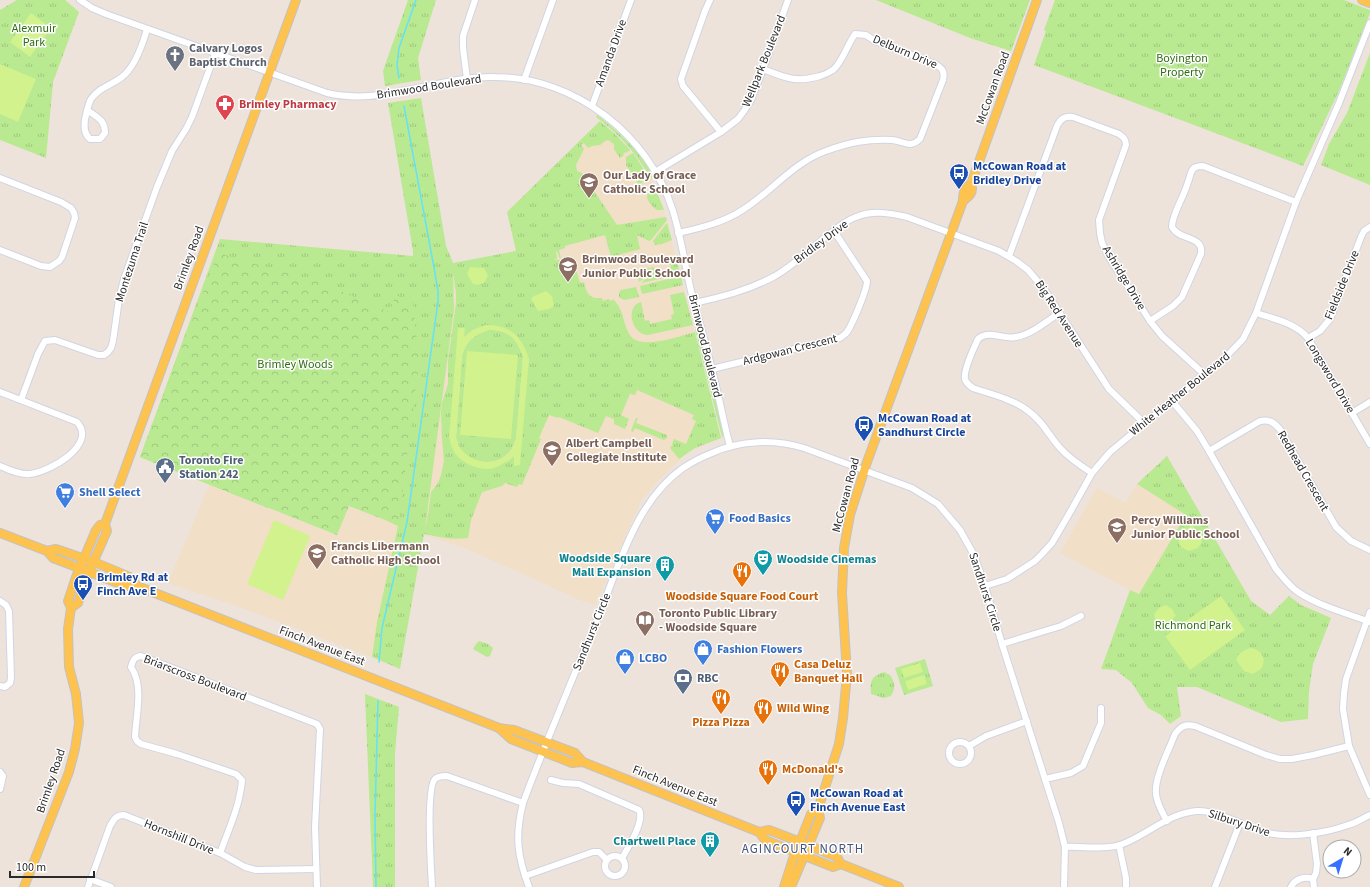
<svg xmlns="http://www.w3.org/2000/svg" width="1370" height="887" viewBox="0 0 1370 887" font-family="'Source Sans 3',sans-serif">
<defs>
<pattern id="grass-tufts" width="24" height="20" patternUnits="userSpaceOnUse"><rect width="24" height="20" fill="#b9e991"/><path d="M3 7l-1-3M5 7V3M7 7l1-3M15 17l-1-3M17 17v-4M19 17l1-3" fill="none" stroke="#9fc87d"/></pattern>
<pattern id="forest-crowns" width="20" height="18" patternUnits="userSpaceOnUse"><rect width="20" height="18" fill="#b9e991"/><path d="M2 6a3 3 0 1 1 6 0M12 15a3 3 0 1 1 6 0" fill="none" stroke="#9fc87d"/></pattern>
</defs>
<rect width="100%" height="100%" fill="#ede3da"/>
<g fill="#f1dfc8">
<polygon points="598,123 615,134 630,150 642,166 655,187 665,215 721,438 688,452 657,482 641,501 595,605 582,601 465,548 424,535 454,309 454,290 453,264 516,251 507,212"/>
<polygon points="1137,484 1186,515 1139,595 1060,553 1097,488 1125,503"/>
<polygon points="209,485 337,535 349,506 388,521 398,526 377,622 372,657 234,605 168,583"/>
</g>
<g fill="url(#grass-tufts)" fill-rule="evenodd">
<polygon points="17,0 65,0 79,12 53,82 46,158 0,140 0,10"/>
<polygon points="408,0 436,0 418,58 421,80 385,86 383,71"/>
<polygon points="876,0 1030,0 1011,51 970,38"/>
<polygon points="1055,0 1344,0 1370,10 1370,13 1339,91 1303,166 1034,65 1046,31 1044,30"/>
<polygon points="1370,53 1370,185 1321,165 1329,144 1347,113"/>
<path d="M421,98L446,246L453,263L516,251L507,212L600,121L615,134L630,150L626,153L625,152L623,154L624,155L620,158L614,149V144L608,140L605,141L600,145L592,146L588,148L584,143L581,145L584,149L576,165L577,171L582,173L617,225L666,217L667,220L651,240L649,241L637,235L640,249L611,257L605,235L565,246V248L559,250L561,258L567,256V257L560,258L559,257L557,251H556L557,259H555V260H562L565,270L570,269L571,271L576,270L580,283L584,282C587,294 589,299 602,298L603,301L608,299L612,301L613,299C625,311 622,323 630,335C639,351 680,336 695,332L721,438L695,448L679,459L670,448L673,444H672L674,439L686,444L696,421L692,419L694,415L637,390L635,395L630,394L621,415L629,419L625,429L614,424V419L606,416L598,433L559,417L558,418L549,415L539,438L541,439L522,485L519,484L517,487L505,483L502,486L482,492L471,520L468,538C449,540 441,537 424,534L400,669L372,657L377,622L398,526L388,521L279,478L268,508L140,457L220,239L413,256V251L388,103ZM453,272L456,293V303L448,361V384L442,403L441,413L442,439L444,461L441,475L438,483L431,492L428,515L425,529L454,309ZM486,325L515,334L529,359L514,456L508,461L470,465L449,437L464,337L473,330Z"/>
<path d="M597,115C610,124 656,164 652,180C637,155 620,134 596,117Z"/>
<polygon points="633,153 649,177 639,185 626,165 626,157"/>
<path d="M655,187L664,210H657C648,204 641,192 655,187Z"/>
<polygon points="667,223 672,240 662,244 655,245 653,241"/>
<polygon points="671,256 676,258 680,274 641,283 655,271 668,272 671,266 668,260"/>
<polygon points="654,267 655,270 639,282 637,271"/>
<polygon points="681,276 683,285 642,294 640,286"/>
<polygon points="636,287 639,297 624,300 619,297 619,293 621,290"/>
<path d="M684,292L693,325L648,335C631,334 625,306 641,302L645,321L649,320L650,324L672,319L671,315L674,314L670,295Z"/>
<polygon points="695,329 699,330 724,435 724,436 722,437"/>
<path d="M488,330C508,329 517,339 523,357L516,439C514,443 513,447 511,450C498,467 474,465 461,450C458,446 458,442 456,438L462,356C466,341 474,335 488,330Z"/>
<polygon points="636,418 638,418 636,423 667,435 667,438 664,440 635,428 633,432 631,431"/>
<polygon points="1167,456 1251,601 1270,615 1289,596 1301,605 1331,618 1313,664 1309,691 1308,719 1281,722 1197,687 1177,687 1181,716 1170,724 1161,715 1148,708 1132,683 1116,670 1101,669 1130,590 1139,594 1186,515 1137,484"/>
<polygon points="479,641 488,644 493,648 490,656 487,657 473,649 476,644"/>
<polygon points="925,659 933,686 904,695 895,668"/>
<path d="M884,672L890,675C895,683 896,687 891,696L884,698L871,694C870,680 871,677 884,672Z"/>
<polygon points="365,694 399,707 395,753 395,887 373,887"/>
</g>
<polygon fill="url(#forest-crowns)" points="218,253 322,283 389,312 396,295 413,303 419,363 398,526 388,521 349,506 337,535 140,457"/>
<g fill="#d1f28c" fill-rule="evenodd">
<polygon points="31,13 51,28 30,57 10,42"/>
<polygon points="0,64 36,79 18,122 0,114"/>
<polygon points="470,267 484,268 488,275 485,282 478,285 473,284 467,274"/>
<polygon points="546,291 552,296 554,306 549,309 538,311 531,299 534,296"/>
<path d="M486,325C511,325 522,337 529,359L520,465L514,466V456C509,460 503,464 497,467C483,473 460,464 453,450C451,446 450,441 449,437L458,328H465L464,337L473,330ZM488,330C508,329 517,339 523,357L516,439C514,443 513,447 511,451C498,467 473,465 461,449C458,446 457,442 456,438L462,356C466,341 474,335 488,330Z"/>
<polygon points="467,351 518,355 511,439 460,435"/>
<polygon points="274,520 310,536 283,600 247,584"/>
<path d="M1191,526H1193L1200,537L1202,542L1198,548L1189,551L1181,547C1175,536 1183,532 1191,526Z"/>
<polygon points="1221,596 1245,630 1190,670 1165,636"/>
<polygon points="1166,605 1172,609 1176,616 1163,626 1160,626 1155,618 1154,614 1159,608"/>
<path d="M1251,648C1262,650 1267,659 1261,669L1253,674L1244,671L1236,660C1237,654 1245,649 1251,648Z"/>
<polygon points="920,663 923,672 904,678 901,669"/>
<polygon points="924,675 927,684 908,690 905,681"/>
</g>
<g fill="none" stroke-linecap="round" stroke-linejoin="round">
<g stroke="#63e2fa" stroke-width="1.5">
<polyline points="399,78 397,65 399,48 416,0"/>
<polyline points="379,662 382,628 407,522 438,302 438,292 435,273 404,106"/>
<polyline points="376,887 375,815 378,701"/>
</g>
<g stroke="#cfd5e4" stroke-width="8">
<g id="minor">
<path d="M80,0L92,8L106,14L327,93C340,96 355,97 369,96C411,93 452,76 495,77C575,77 649,135 673,211C681,237 685,265 691,291C698,317 706,344 712,370C719,395 723,421 730,446"/>
<polyline points="710,0 705,11 681,79 683,86 721,132"/>
<polyline points="467,79 463,48 463,36 475,0"/>
<polyline points="524,80 553,0"/>
<polyline points="592,106 631,0"/>
<path d="M87,110C97,117 105,120 105,133L100,139H90C84,134 84,127 85,119C87,112 88,104 91,99C100,85 119,84 128,71C138,59 143,43 147,29"/>
<polyline points="655,172 721,132 738,119 744,111 751,100 763,69 788,0"/>
<polyline points="0,178 61,202 71,208 74,213 75,218 62,257 59,261 50,267 41,266 0,250"/>
<path d="M678,233C701,228 725,222 744,209C772,191 794,162 826,151C850,142 867,139 892,140C904,141 910,149 920,139L943,80C945,71 942,68 935,64L875,41L866,35L855,34C848,44 844,57 836,67C832,72 826,74 820,76C796,83 786,78 763,69"/>
<path d="M1009,256L1057,126C1061,118 1065,116 1073,117L1119,134C1123,137 1126,139 1126,145L1099,220L1100,233L1102,243L1109,257L1150,321L1162,336L1204,374"/>
<path d="M694,303C722,297 749,290 775,276C792,266 808,252 823,239C833,231 844,221 856,217C872,210 890,213 907,217L999,251L1016,261L1028,270L1044,289L1109,389L1144,423"/>
<path d="M1059,313C1046,322 1032,334 1016,337C1003,340 989,329 978,339C974,348 963,370 965,379C966,383 970,386 973,388C991,394 1012,399 1027,410C1043,421 1049,436 1061,449C1070,459 1081,466 1092,473"/>
<path d="M1256,313C1275,319 1295,323 1308,338L1370,444"/>
<path d="M1150,321L1173,306L1182,297L1201,254C1204,235 1179,241 1172,227C1172,214 1184,197 1188,182C1190,178 1190,171 1194,168C1197,166 1200,166 1203,166L1296,202"/>
<polyline points="1308,338 1320,331 1330,319 1361,237 1364,231 1370,227"/>
<path d="M712,369L840,338C842,336 845,335 847,332C852,325 867,290 867,281L834,231"/>
<path d="M0,392L77,422C98,445 49,472 30,474C20,475 9,470 0,466"/>
<polyline points="21,400 38,354 45,341 55,340 98,355 104,355 108,352 111,348 113,341 119,299 124,279 157,187 172,151 186,129 192,117 215,54"/>
<path d="M1172,401L1197,431L1209,451L1276,569C1283,577 1289,586 1298,592C1319,606 1346,613 1370,622"/>
<polyline points="1352,413 1370,402"/>
<path d="M1209,451L1260,421C1270,419 1275,423 1281,431L1336,527L1351,541L1370,550"/>
<polyline points="985,586 1007,579 1035,561 1042,554 1052,543 1069,514 1092,473 1110,452 1204,374 1223,360 1243,339 1256,313 1296,202 1339,103 1370,23"/>
<polyline points="0,601 6,605 9,611 11,678 10,683 5,687 0,686"/>
<polyline points="1370,612 1346,679 1344,693 1343,709 1349,746 1370,795"/>
<polyline points="1002,644 1061,626 1081,616"/>
<circle cx="960" cy="753" r="11"/>
<polyline points="969,746 986,736 1027,721"/>
<polyline points="0,772 3,776 0,789"/>
<polyline points="1045,779 1071,773 1083,766 1101,723 1101,708"/>
<path d="M551,780L563,783L579,784L639,810C645,821 628,848 622,858"/>
<path d="M1167,821C1162,812 1157,804 1156,794C1154,778 1169,750 1175,734C1181,726 1185,724 1195,726L1266,755L1280,759H1292L1313,755L1349,746"/>
<polyline points="1313,833 1317,864 1316,873 1313,879 1314,887"/>
<polyline points="1119,845 1126,878 1126,887"/>
<path d="M1065,847C1082,846 1104,850 1120,845C1146,836 1168,813 1197,811C1216,810 1240,824 1258,830C1283,840 1323,834 1348,825C1356,823 1363,818 1370,815"/>
<path d="M220,853C229,829 240,805 242,780L236,774L177,754L141,744L137,741L135,737C136,714 144,686 131,667C133,660 134,657 141,656L317,724L320,729L315,827L317,887"/>
<circle cx="615" cy="866" r="10"/>
<polyline points="525,876 593,852 599,852 607,860"/>
<polyline points="90,879 111,887"/>
<path d="M88,887L110,826C114,819 116,815 124,815L220,853L245,867L256,870L316,869"/>
<path d="M432,887C431,870 426,788 435,779C438,776 443,776 447,776L523,803"/>
<path d="M529,887C517,856 515,835 523,803C545,744 570,685 594,627C617,574 633,503 683,468C692,462 702,457 712,453C741,440 774,439 804,448L912,488L938,504L960,530L974,555L985,586L1002,644L1059,823L1065,847L1064,887"/>
<polyline points="1215,887 1240,823"/>
<path d="M1291,887C1295,879 1304,876 1313,879"/>
</g>
</g>
<g stroke="#c3c3c3" stroke-width="10">
<g id="major">
<polyline points="1362,0 1370,3"/>
<path d="M963,201C970,196 974,192 971,184L1037,0"/>
<polyline points="0,533 47,551 53,558 126,586 137,586 499,728 514,730 575,753 583,762 759,832 765,840 833,867 841,864"/>
<polyline points="47,551 56,549 94,562 130,577 137,586"/>
<polyline points="71,608 78,603 85,581 107,531 105,524 296,0"/>
<polyline points="499,728 511,739 572,763 583,762"/>
<polyline points="759,832 769,830 790,838 837,857 841,864 899,887"/>
<polyline points="24,887 69,772 75,749 79,723 76,694 69,667 68,629 71,608 68,601 76,577 96,530 100,525 105,524"/>
<polyline points="784,887 793,859 811,814 818,809"/>
<path d="M791,887L820,818L818,809L839,744L843,718L847,674L842,593L844,548L850,515L867,462L963,201C963,192 964,188 971,184"/>
</g>
</g>
<use href="#minor" stroke="#fff" stroke-width="6"/>
<use href="#major" stroke="#fec24f" stroke-width="8"/>
</g>
<defs>
<g id="church-pin" transform="scale(1)"><path d="M0 17L-7.5 6A9.5 9.5 0 1 1 7.5 6Z" fill="#6b7280" stroke="#fff"/><path d="M-1.2-6h2.4v3.5h3.3v2.4h-3.3V6h-2.4V-.1h-3.3v-2.4h3.3Z" fill="#fff"/></g>
<g id="pharmacy-pin" transform="scale(1)"><path d="M0 17L-7.5 6A9.5 9.5 0 1 1 7.5 6Z" fill="#e0444e" stroke="#fff"/><path d="M-2-6h4v4h4v4h-4v4h-4v-4h-4v-4h4Z" fill="#fff"/></g>
<g id="bus-pin" transform="scale(1)"><path d="M0 17L-7.5 6A9.5 9.5 0 1 1 7.5 6Z" fill="#1a4fb4" stroke="#fff"/><path d="M-5-6H5V4H4V6H2V4H-2V6H-4V4H-5ZM-3.5-4V0h7V-4ZM-3.5 1.2v1.5H-2V1.2ZM2 1.2v1.5H3.5V1.2Z" fill="#fff"/></g>
<g id="school-pin" transform="scale(1)"><path d="M0 17L-7.5 6A9.5 9.5 0 1 1 7.5 6Z" fill="#8d6e63" stroke="#fff"/><path d="M0-5L7-2L0 1L-7-2ZM-4 1L0 2.5L4 1V4Q0 6-4 4Z" fill="#fff"/></g>
<g id="civic-pin" transform="scale(1)"><path d="M0 17L-7.5 6A9.5 9.5 0 1 1 7.5 6Z" fill="#5c6f8a" stroke="#fff"/><path d="M-.6-6.5H3V-4.5H.6V-3L4-1V1h2V6H-6V1h2V-1L-.6-3ZM-1.2 2.5V6h2.4V2.5Z" fill="#fff"/></g>
<g id="supermarket-pin" transform="scale(1)"><path d="M0 17L-7.5 6A9.5 9.5 0 1 1 7.5 6Z" fill="#3f7fe0" stroke="#fff"/><path d="M-6-5.5h2.5l.6 2H6L4.5 2H-2.5L-4.4-4H-6ZM-1.5 3.2a1.3 1.3 0 1 0 .1 0ZM3 3.2a1.3 1.3 0 1 0 .1 0Z" fill="#fff"/></g>
<g id="theatre-pin" transform="scale(1)"><path d="M0 17L-7.5 6A9.5 9.5 0 1 1 7.5 6Z" fill="#0f9aa8" stroke="#fff"/><path d="M-5-5.5Q0-4 5-5.5V0Q5 5 0 6Q-5 5-5 0ZM-3.3-2.5H-1v1.5H-3.3ZM1-2.5H3.3v1.5H1ZM-2.8 1Q0 5.5 2.8 1Z" fill="#fff"/></g>
<g id="building-pin" transform="scale(1)"><path d="M0 17L-7.5 6A9.5 9.5 0 1 1 7.5 6Z" fill="#0f9aa8" stroke="#fff"/><path d="M-4-6H4V6H1V3H-1V6H-4ZM-2.5-4.3h1.7v1.8h-1.7ZM.8-4.3h1.7v1.8H.8ZM-2.5-1h1.7V.8h-1.7ZM.8-1h1.7V.8H.8Z" fill="#fff"/></g>
<g id="restaurant-pin" transform="scale(1)"><path d="M0 17L-7.5 6A9.5 9.5 0 1 1 7.5 6Z" fill="#e8710a" stroke="#fff"/><path d="M-5-6h1v4h1v-4h1v4h1v-4h1v5L-1.5 .5V6h-2V.5L-5-1ZM5-6V6H3V1.5H1.5Q1.5-4 5-6Z" fill="#fff"/></g>
<g id="library-pin" transform="scale(1)"><path d="M0 17L-7.5 6A9.5 9.5 0 1 1 7.5 6Z" fill="#8d6e63" stroke="#fff"/><path d="M-6-4Q-3-5.5-.7-3.5V5Q-3 3-6 4ZM6-4Q3-5.5 .7-3.5V5Q3 3 6 4Z" fill="#fff"/></g>
<g id="shop-pin" transform="scale(1)"><path d="M0 17L-7.5 6A9.5 9.5 0 1 1 7.5 6Z" fill="#3f7fe0" stroke="#fff"/><path d="M-5-2.5h2.3a2.7 3.5 0 0 1 5.4 0H5L5.5 6h-11ZM-1.5-2.5h3a1.5 2.3 0 0 0-3 0Z" fill="#fff"/></g>
<g id="bank-pin" transform="scale(1)"><path d="M0 17L-7.5 6A9.5 9.5 0 1 1 7.5 6Z" fill="#5c6f8a" stroke="#fff"/><path d="M-6-4H6V4H-6ZM0-2.3a2.3 2.3 0 1 0 0 4.6a2.3 2.3 0 1 0 0-4.6Z" fill="#fff"/></g>
</defs>
<g fill-rule="evenodd">
<use href="#church-pin" x="175" y="55"/>
<use href="#pharmacy-pin" x="225" y="104"/>
<use href="#bus-pin" x="959" y="173"/>
<use href="#school-pin" x="589" y="182"/>
<use href="#school-pin" x="568" y="266"/>
<use href="#bus-pin" x="864" y="425"/>
<use href="#school-pin" x="552" y="450"/>
<use href="#civic-pin" x="165" y="467"/>
<use href="#supermarket-pin" x="65" y="492"/>
<use href="#supermarket-pin" x="715" y="518"/>
<use href="#school-pin" x="1117" y="527"/>
<use href="#school-pin" x="317" y="553"/>
<use href="#theatre-pin" x="763" y="559"/>
<use href="#building-pin" x="665" y="565"/>
<use href="#restaurant-pin" x="742" y="571"/>
<use href="#bus-pin" x="83" y="584"/>
<use href="#library-pin" x="645" y="620"/>
<use href="#shop-pin" x="703" y="649"/>
<use href="#shop-pin" x="625" y="658"/>
<use href="#restaurant-pin" x="780" y="671"/>
<use href="#bank-pin" x="683" y="678"/>
<use href="#restaurant-pin" x="721" y="698"/>
<use href="#restaurant-pin" x="763" y="708"/>
<use href="#restaurant-pin" x="768" y="769"/>
<use href="#bus-pin" x="796" y="800"/>
<use href="#building-pin" x="710" y="841"/>
</g>
<g text-anchor="middle" dominant-baseline="central" stroke-width="3" stroke-linejoin="round" paint-order="stroke">
<g font-size="12" fill="#2f6d13" stroke="#fff">
<text x="34" y="28">Alexmuir<tspan x="34" dy="14">Park</tspan></text>
<text x="1182" y="58">Boyington<tspan x="1182" dy="14">Property</tspan></text>
<text x="295" y="364">Brimley Woods</text>
<text x="1193" y="625">Richmond Park</text>
</g>
<g font-size="12" font-weight="bold" fill="#5b616d" stroke="#fff" text-anchor="start">
<text x="189" y="48">Calvary Logos<tspan x="189" dy="14">Baptist Church</tspan></text>
</g>
<g font-size="12" fill="#2a2a2a" stroke="#fff">
<text transform="translate(905 52) rotate(23)">Delburn Drive</text>
<text transform="translate(611 53) rotate(-70)">Amanda Drive</text>
<text transform="translate(764 61) rotate(-68)">Wellpark Boulevard</text>
<text transform="translate(429 87) rotate(-9)">Brimwood Boulevard</text>
<text transform="translate(993 88) rotate(-70)">McCowan Road</text>
<text transform="translate(821 242) rotate(-37)">Bridley Drive</text>
<text transform="translate(189 258) rotate(-70)">Brimley Road</text>
<text transform="translate(132 262) rotate(-72)">Montezuma Trail</text>
<text transform="translate(1124 278) rotate(59)">Ashridge Drive</text>
<text transform="translate(1342 285) rotate(-68)">Fieldside Drive</text>
<text transform="translate(1059 314) rotate(57)">Big Red Avenue</text>
<text transform="translate(705 346) rotate(76)">Brimwood Boulevard</text>
<text transform="translate(790 350) rotate(-14)">Ardgowan Crescent</text>
<text transform="translate(1330 376) rotate(59)">Longsword Drive</text>
<text transform="translate(1180 394) rotate(-39)">White Heather Boulevard</text>
<text transform="translate(1303 471) rotate(60)">Redhead Crescent</text>
<text transform="translate(846 495) rotate(-75)">McCowan Road</text>
<text transform="translate(985 592) rotate(72)">Sandhurst Circle</text>
<text transform="translate(592 632) rotate(-68)">Sandhurst Circle</text>
<text transform="translate(322 646) rotate(21)">Finch Avenue East</text>
<text transform="translate(195 678) rotate(21)">Briarscross Boulevard</text>
<text transform="translate(51 781) rotate(-71)">Brimley Road</text>
<text transform="translate(675 786) rotate(22)">Finch Avenue East</text>
<text transform="translate(1239 823) rotate(18)">Silbury Drive</text>
<text transform="translate(179 837) rotate(22)">Hornshill Drive</text>
</g>
<g font-size="12" font-weight="bold" fill="#be3a42" stroke="#fff" text-anchor="start">
<text x="239" y="104">Brimley Pharmacy</text>
</g>
<g font-size="12" font-weight="bold" fill="#164399" stroke="#fff" text-anchor="start">
<text x="973" y="166">McCowan Road at<tspan x="973" dy="14">Bridley Drive</tspan></text>
<text x="878" y="418">McCowan Road at<tspan x="878" dy="14">Sandhurst Circle</tspan></text>
<text x="97" y="577">Brimley Rd at<tspan x="97" dy="14">Finch Ave E</tspan></text>
<text x="810" y="793">McCowan Road at<tspan x="810" dy="14">Finch Avenue East</tspan></text>
</g>
<g font-size="12" font-weight="bold" fill="#785e54" stroke="#fff" text-anchor="start">
<text x="603" y="175">Our Lady of Grace<tspan x="603" dy="14">Catholic School</tspan></text>
<text x="582" y="259">Brimwood Boulevard<tspan x="582" dy="14">Junior Public School</tspan></text>
<text x="566" y="443">Albert Campbell<tspan x="566" dy="14">Collegiate Institute</tspan></text>
<text x="1131" y="520">Percy Williams<tspan x="1131" dy="14">Junior Public School</tspan></text>
<text x="331" y="546">Francis Libermann<tspan x="331" dy="14">Catholic High School</tspan></text>
<text x="659" y="613">Toronto Public Library<tspan x="659" dy="14">- Woodside Square</tspan></text>
</g>
<g font-size="12" font-weight="bold" fill="#4e5e75" stroke="#fff" text-anchor="start">
<text x="179" y="460">Toronto Fire<tspan x="179" dy="14">Station 242</tspan></text>
<text x="697" y="678">RBC</text>
</g>
<g font-size="12" font-weight="bold" fill="#366cbe" stroke="#fff" text-anchor="start">
<text x="79" y="492">Shell Select</text>
<text x="729" y="518">Food Basics</text>
<text x="717" y="649">Fashion Flowers</text>
<text x="639" y="658">LCBO</text>
</g>
<g font-size="12" font-weight="bold" fill="#0d838f" stroke="#fff" text-anchor="end">
<text x="651" y="558">Woodside Square<tspan x="651" dy="14">Mall Expansion</tspan></text>
<text x="777" y="559" text-anchor="start">Woodside Cinemas</text>
<text x="696" y="841">Chartwell Place</text>
</g>
<g font-size="12" font-weight="bold" fill="#c56008" stroke="#fff" text-anchor="start">
<text x="742" y="596" text-anchor="middle">Woodside Square Food Court</text>
<text x="794" y="664">Casa Deluz<tspan x="794" dy="14">Banquet Hall</tspan></text>
<text x="777" y="708">Wild Wing</text>
<text x="721" y="722" text-anchor="middle">Pizza Pizza</text>
<text x="782" y="769">McDonald's</text>
</g>
<g font-size="13" letter-spacing="1" fill="#46567f" stroke="#fff">
<text x="803" y="849">AGINCOURT NORTH</text>
</g>
</g>
<g transform="translate(1342 859) rotate(38)"><circle r="19" fill="#ffffff" stroke="#aaaaaa"/>
<path d="M0-3L7 15L0 10L-7 15Z" fill="#3570ff"/>
<text y="-6" font-size="11" font-weight="bold" text-anchor="middle" fill="#2a2a2a">N</text>
</g>
<path d="M10 871v6h84v-6" fill="none" stroke="#2a2a2a" stroke-width="2"/>
<text x="16" y="871" font-size="12" fill="#2a2a2a" stroke="#ffffff" stroke-width="3" paint-order="stroke">100 m</text>
</svg>
